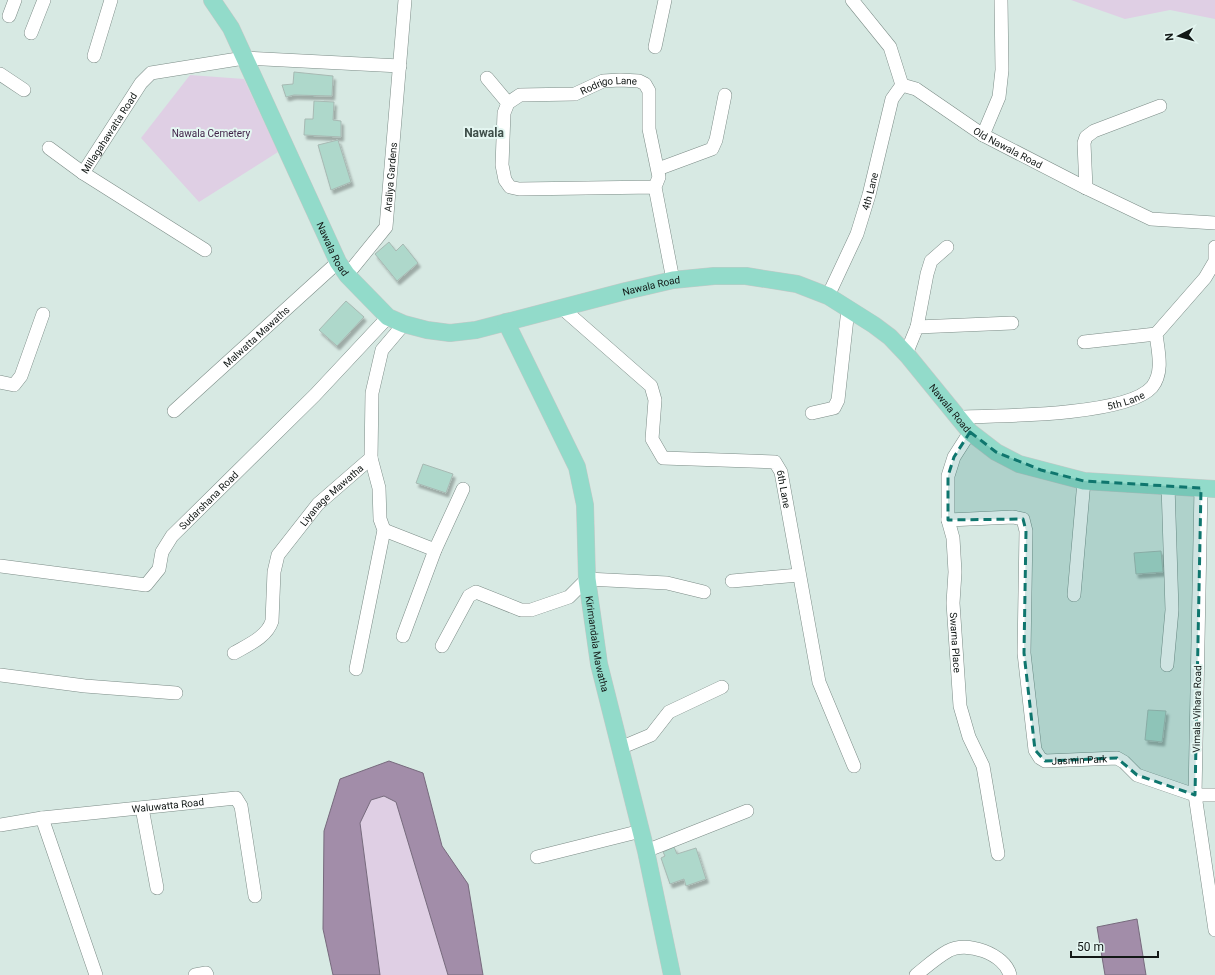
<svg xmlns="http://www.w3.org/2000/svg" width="1215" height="975" viewBox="0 0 1215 975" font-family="Roboto,sans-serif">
<defs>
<filter id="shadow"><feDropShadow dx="2.5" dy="4" stdDeviation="1" flood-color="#0004"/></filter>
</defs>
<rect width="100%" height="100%" fill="#d7e9e3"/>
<g fill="#dfcfe4">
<polygon points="1071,0 1215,0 1215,19 1170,10 1125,19"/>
<polygon points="190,75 244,79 278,152 199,202 141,138"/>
<polygon points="384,796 396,802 448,975 380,975 360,823 371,800"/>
</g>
<g fill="#a28da9" stroke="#776a7d">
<polygon points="389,761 423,773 442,846 468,884 483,975 448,975 396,802 384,796 371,800 360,823 380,975 333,975 323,929 324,831 340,779"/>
<polygon points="1137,919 1146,975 1105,975 1097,927"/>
</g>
<g fill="#aed8cb" stroke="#a7b9b3" filter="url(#shadow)">
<polygon points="294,72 333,76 332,96 294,95 286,97 282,85 293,84"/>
<polygon points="314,101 334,102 333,120 341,121 341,137 304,135 305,119 313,119"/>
<polygon points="338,140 351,182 331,190 318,145"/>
<polygon points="389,242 396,251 403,244 418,263 397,281 375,254"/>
<polygon points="346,301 364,317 337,346 319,330"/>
<polygon points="423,464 453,474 446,493 416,483"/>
<polygon points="1161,551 1163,572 1136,574 1134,553"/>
<polygon points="1148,710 1166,711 1162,742 1145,740"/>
<polygon points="674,847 677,854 696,848 706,879 686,886 684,879 670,884 661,858 665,856 663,852"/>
</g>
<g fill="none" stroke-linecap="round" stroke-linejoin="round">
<g stroke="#7c8c87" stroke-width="14">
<g id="minor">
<path id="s1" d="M852,0L890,47L902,85L916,89L983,135L1086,188L1151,219L1215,223"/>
<polyline points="9,16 15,0"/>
<polyline points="31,33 44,0"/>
<polyline points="655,47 665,0"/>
<polyline points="94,56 111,0"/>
<polyline points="0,74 24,90"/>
<polyline points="487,78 508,103"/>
<polyline points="983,135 999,97 1002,70 1001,0"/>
<polyline points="49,148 83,173"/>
<polyline points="658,169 712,149 716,140 725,95"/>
<path id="s2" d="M655,187L519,189L510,187L505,180L502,165L504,113L508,103L520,95L575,94L603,81L620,80L639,81L645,84L649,91V129L659,177L655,187L673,280"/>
<polyline points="1086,188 1084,143 1086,137 1094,131 1160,106"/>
<path id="s3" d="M205,250L83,173L141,83L151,73L244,58L400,66"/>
<path id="s4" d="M347,275L386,227L405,0"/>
<path id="s5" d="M828,296L857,234L869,195L892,99L902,85"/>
<path id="s6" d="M562,308L651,386L655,400L652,439L663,458L775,462L781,472L819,682L854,766"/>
<polyline points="917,327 927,274 931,261 947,247"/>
<polyline points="1084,342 1156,334"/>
<polyline points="906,354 917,327 1012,323"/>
<polyline points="0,382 14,385 21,376 43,314"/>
<path id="s7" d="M174,411L338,262"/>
<polyline points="812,413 834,408 838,400 848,309"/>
<path id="s8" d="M959,417C998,416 1127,416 1152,387C1164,372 1158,351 1156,334L1205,278L1215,261V247"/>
<path id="s9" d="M970,432L954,457L948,476V520L953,538L955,572L953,603L960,706L969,737L983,766L998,854"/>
<polyline points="1201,488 1195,795 1215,930"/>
<path id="s10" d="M948,520L1013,517L1023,519L1026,531L1024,653L1035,750L1040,758L1045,761L1117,758L1124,762L1137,775L1195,795H1215"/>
<polyline points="384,530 435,550"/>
<path id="s11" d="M0,566L146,585L159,569L162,552L172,536L315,395L388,317"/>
<polyline points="732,581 799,575"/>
<polyline points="1074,595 1084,481"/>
<polyline points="403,636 435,550 463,489"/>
<polyline points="442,646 469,596 476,592 521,610 531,610 569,597 587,579 667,583 704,592"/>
<path id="s12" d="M234,653C248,645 267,637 272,621L274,572L278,555L318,504L371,458L372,393L382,350L404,324"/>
<polyline points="1167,665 1172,610 1168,485"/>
<polyline points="356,669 384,530 380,519 379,488 371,458"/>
<polyline points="0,675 85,686 176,693"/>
<polyline points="620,748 651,735 669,712 722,687"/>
<polyline points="142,808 157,888"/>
<polyline points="42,818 96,975"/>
<path id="s13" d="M0,825L42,818L236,798L241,806L255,896"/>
<polyline points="646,851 747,811"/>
<polyline points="537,857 641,831"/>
<polyline points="195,975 206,973 207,975"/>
<path d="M916,975C926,967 937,957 948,951C966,940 1005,954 1010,975"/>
</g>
</g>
<g stroke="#c6c8c7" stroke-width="18">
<g id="major">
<path id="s14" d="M212,0L231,28L338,262L347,275L388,317L404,324L427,330L450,333L476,330L626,291L673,280L714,276H746L797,284L828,296L874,325L890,337L908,356L970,432L996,452L1019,464L1084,481L1215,489"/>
<path id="s15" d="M506,322L577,467L585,505L587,579L599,664L646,851L672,975"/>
</g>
</g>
<use href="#minor" stroke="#fff" stroke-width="13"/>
<use href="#major" stroke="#92dbca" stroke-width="17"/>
</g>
<path fill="#0f766e" fill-opacity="0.2" stroke="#0f766e" stroke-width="3" stroke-dasharray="8 5" stroke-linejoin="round" d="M970,432L996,452L1041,470L1084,481L1201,488L1195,795L1137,775L1117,758L1045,761L1035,750L1024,653L1026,531L1023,519L948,520V476L954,457Z"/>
<g text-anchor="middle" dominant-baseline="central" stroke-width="4" stroke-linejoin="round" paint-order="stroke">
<g font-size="10" fill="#121816" stroke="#e4f6f1">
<text stroke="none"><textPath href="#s2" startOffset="337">Rodrigo Lane</textPath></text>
<text stroke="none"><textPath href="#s3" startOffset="192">Millagahawatta Road</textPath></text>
<text stroke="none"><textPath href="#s1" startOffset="224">Old Nawala Road</textPath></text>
<text stroke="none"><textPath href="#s4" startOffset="112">Araliya Gardens</textPath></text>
<text stroke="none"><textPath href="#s5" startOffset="113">4th Lane</textPath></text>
<text stroke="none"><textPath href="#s14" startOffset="277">Nawala Road</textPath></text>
<text stroke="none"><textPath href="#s14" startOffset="637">Nawala Road</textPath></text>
<text stroke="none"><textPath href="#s7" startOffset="111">Malwatta Mawaths</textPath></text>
<text stroke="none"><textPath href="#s8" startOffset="168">5th Lane</textPath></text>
<text stroke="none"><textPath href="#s14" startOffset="985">Nawala Road</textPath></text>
<text stroke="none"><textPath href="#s6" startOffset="335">6th Lane</textPath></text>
<text stroke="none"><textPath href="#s12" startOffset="198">Liyanage Mawatha</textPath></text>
<text stroke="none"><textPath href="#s11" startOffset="255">Sudarshana Road</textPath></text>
<text stroke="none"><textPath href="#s9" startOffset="217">Swarna Place</textPath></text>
<text stroke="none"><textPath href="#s15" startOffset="340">Kirimandala Mawatha</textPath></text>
<text transform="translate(1197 709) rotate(-89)">Vimala Vihara Road</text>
<text stroke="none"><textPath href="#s10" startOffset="357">Jasmin Park</textPath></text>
<text stroke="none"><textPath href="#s13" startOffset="169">Waluwatta Road</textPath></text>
</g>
<g font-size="10" fill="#3d1f46" stroke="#e4f6f1">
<text x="211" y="133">Nawala Cemetery</text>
</g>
<g font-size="12" font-weight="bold" fill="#3e4e49" stroke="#e4f6f1">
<text x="484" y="133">Nawala</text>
</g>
</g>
<g transform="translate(1179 36) rotate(264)" stroke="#e4f6f1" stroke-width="3" paint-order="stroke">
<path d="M0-3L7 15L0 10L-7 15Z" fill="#121816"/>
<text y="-6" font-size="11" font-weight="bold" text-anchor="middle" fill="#121816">N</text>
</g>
<path d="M1071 951v6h87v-6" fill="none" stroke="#121816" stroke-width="2"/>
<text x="1077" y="951" font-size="12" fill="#121816" stroke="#e4f6f1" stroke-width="3" paint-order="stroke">50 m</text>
</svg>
